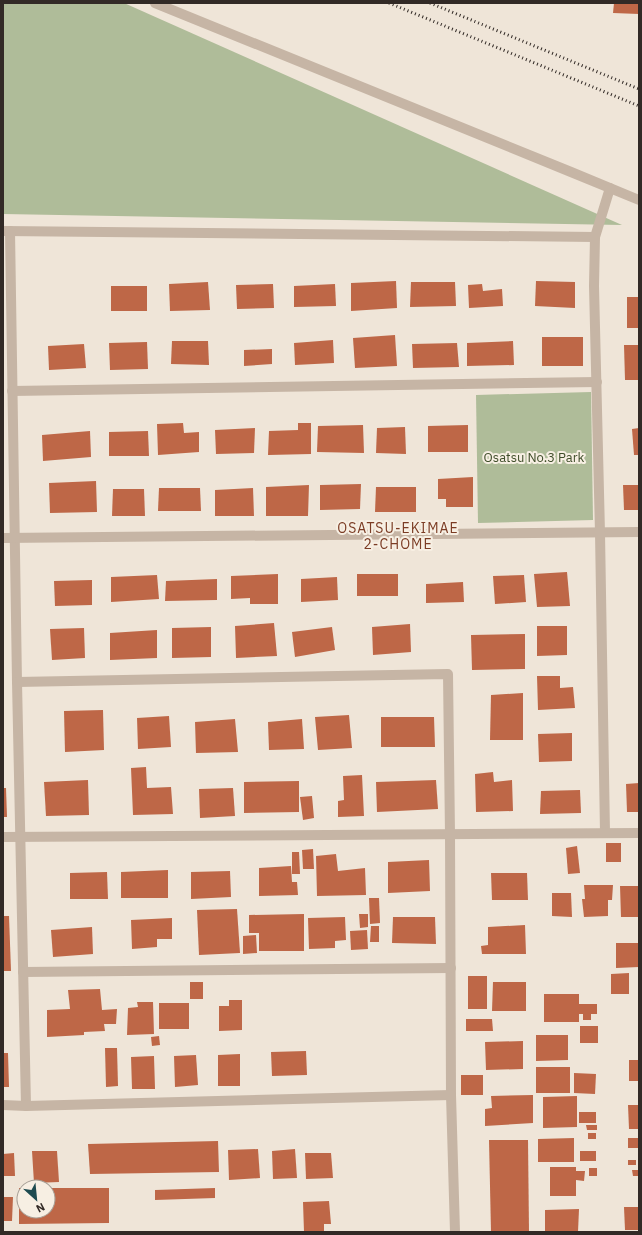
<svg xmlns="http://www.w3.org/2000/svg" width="642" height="1235" viewBox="0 0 642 1235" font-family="'IBM Plex Sans',sans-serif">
<rect width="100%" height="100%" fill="#efe5d8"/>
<g fill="#afbc99">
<polygon points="3,3 124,3 622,225 3,214"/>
<polygon points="591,392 593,520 478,523 476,395"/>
</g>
<g fill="#be6747">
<polygon points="614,3 639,3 639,14 613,13"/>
<polygon points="396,281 397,308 351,311 351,283"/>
<polygon points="536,281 575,282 575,308 535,306"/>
<polygon points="208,282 210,310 170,311 169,284"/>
<polygon points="411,282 455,282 456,306 410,307"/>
<polygon points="273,284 274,308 237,309 236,285"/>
<polygon points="335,284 336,306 294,307 294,286"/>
<polygon points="482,284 483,291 502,289 503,306 469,308 468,285"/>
<rect x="111" y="286" width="36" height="25"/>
<rect x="627" y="297" width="12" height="31"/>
<polygon points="395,335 397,366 355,368 353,338"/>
<rect x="542" y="337" width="41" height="29"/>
<polygon points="333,340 334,363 295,365 294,343"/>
<polygon points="172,341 208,341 209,365 171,364"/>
<polygon points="513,341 514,365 467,366 467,343"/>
<polygon points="147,342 148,369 110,370 109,343"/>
<polygon points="457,343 459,367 413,368 412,344"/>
<polygon points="84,344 86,368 49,370 48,346"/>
<polygon points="624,345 639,345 639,380 625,380"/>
<polygon points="272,349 272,364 244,366 244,350"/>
<polygon points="183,423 184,433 199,432 199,452 158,455 157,424"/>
<polygon points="298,423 311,423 311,454 268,455 269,431 298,430"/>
<polygon points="363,425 364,453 317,452 318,426"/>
<polygon points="468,425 468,452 428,452 428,426"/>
<polygon points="405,427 406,454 376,453 377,428"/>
<polygon points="255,428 254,453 216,454 215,430"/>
<polygon points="639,428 639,455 634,455 632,429"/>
<polygon points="90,431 91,457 43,461 42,435"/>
<polygon points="148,431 149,456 109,456 109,432"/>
<polygon points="473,477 473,507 446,507 446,499 438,499 438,479"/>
<polygon points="96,481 97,512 50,513 49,483"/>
<polygon points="361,484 360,509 320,510 320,485"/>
<polygon points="309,485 308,516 266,516 266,487"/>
<polygon points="623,485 639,485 639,510 624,510"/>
<polygon points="376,487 416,487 416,512 375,512"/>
<polygon points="159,488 200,488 201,511 158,511"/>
<polygon points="253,488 254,516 215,516 215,490"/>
<polygon points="113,489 144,489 145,516 112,516"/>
<polygon points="567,572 570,606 537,607 534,574"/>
<polygon points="278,574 278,604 250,604 250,598 231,599 231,576"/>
<rect x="357" y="574" width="41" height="22"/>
<polygon points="157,575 159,599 111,602 111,577"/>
<polygon points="524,575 526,602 495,604 493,576"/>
<polygon points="337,577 338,600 301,602 301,579"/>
<polygon points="217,579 217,600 165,601 166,581"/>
<polygon points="92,580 92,605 55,606 54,581"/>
<polygon points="463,582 464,602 426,603 426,584"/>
<polygon points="274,623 277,656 236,658 235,626"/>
<polygon points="410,624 411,652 373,655 372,627"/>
<polygon points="537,626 567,626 567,655 537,656"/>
<polygon points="211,627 211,657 172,658 172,628"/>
<polygon points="332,627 335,650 295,657 292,632"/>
<polygon points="84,628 85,658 52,660 50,629"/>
<polygon points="157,630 157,658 110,660 110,633"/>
<polygon points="525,634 525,669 472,670 471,635"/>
<polygon points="537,676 560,676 560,688 573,687 575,708 538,710"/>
<polygon points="523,693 523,740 490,740 491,695"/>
<polygon points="103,710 104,750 65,752 64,711"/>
<polygon points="349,715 352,748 318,750 315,717"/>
<polygon points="169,716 171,747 138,749 137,718"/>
<polygon points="381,717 434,717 435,747 381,747"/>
<polygon points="235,719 238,752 196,753 195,722"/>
<polygon points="302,719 304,749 269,750 268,722"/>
<polygon points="572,733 572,761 539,762 538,734"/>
<polygon points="146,767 147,788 171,787 173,814 133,815 131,768"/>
<polygon points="493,772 494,782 512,780 513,811 476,812 475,774"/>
<polygon points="362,775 364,816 338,817 338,801 344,800 343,776"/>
<polygon points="88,780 89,815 46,816 44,782"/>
<polygon points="436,780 438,809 377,812 376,782"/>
<polygon points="299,781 299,812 244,813 244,782"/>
<polygon points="639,783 639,812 627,812 626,784"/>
<polygon points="3,788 6,788 7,817 3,817"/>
<polygon points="233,788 235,816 200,818 199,789"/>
<polygon points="580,790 581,813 540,814 541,791"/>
<polygon points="312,796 314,818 303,820 300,797"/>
<rect x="606" y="843" width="15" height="19"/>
<polygon points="577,846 580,873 568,874 566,848"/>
<polygon points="313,849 314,869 303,869 302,850"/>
<polygon points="292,852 299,852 300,874 292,874"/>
<polygon points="336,854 338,871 365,868 366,895 317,896 316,856"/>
<polygon points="429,860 430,891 388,893 388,862"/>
<polygon points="291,866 292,882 297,882 298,895 259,896 259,868"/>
<polygon points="168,870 168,898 121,898 121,872"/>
<polygon points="230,871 231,897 191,899 191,872"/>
<polygon points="107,872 108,899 70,899 70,873"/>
<polygon points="491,873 527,873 528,900 492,900"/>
<polygon points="584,885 613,885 612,900 608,900 608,916 584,917 582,899 585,899"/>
<polygon points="620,886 639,886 639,917 621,917"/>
<polygon points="552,893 571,893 572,917 552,916"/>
<polygon points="369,898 379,898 380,923 370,924"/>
<polygon points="237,909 240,953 199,955 197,910"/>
<polygon points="304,914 304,951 259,951 259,933 249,933 249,915"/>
<polygon points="359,914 368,914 368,927 360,928"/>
<polygon points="3,916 9,916 11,971 3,971"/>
<polygon points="345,917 346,940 335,941 335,948 309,949 308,918"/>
<polygon points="393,917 435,917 436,944 392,943"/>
<polygon points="172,918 172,939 157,939 157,947 132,949 131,920"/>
<polygon points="525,925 526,954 482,954 481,946 488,945 488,927"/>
<polygon points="371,926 379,926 379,942 370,942"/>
<polygon points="92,927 93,954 53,957 51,930"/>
<polygon points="367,930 368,949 351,950 350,931"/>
<polygon points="256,935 257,953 243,954 243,936"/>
<polygon points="616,943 639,943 639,967 616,968"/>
<polygon points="629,973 629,994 611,994 611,974"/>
<rect x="468" y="976" width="19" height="33"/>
<rect x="190" y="982" width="13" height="17"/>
<polygon points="493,982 526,982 526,1011 492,1011"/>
<polygon points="100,989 102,1010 117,1009 116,1024 104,1024 105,1031 84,1032 84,1035 47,1037 47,1010 70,1009 68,990"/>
<polygon points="544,994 579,994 579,1004 597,1004 597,1014 591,1014 591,1020 583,1020 583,1014 579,1014 579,1022 544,1022"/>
<polygon points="229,1000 242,1000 242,1030 219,1031 219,1006 229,1006"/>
<polygon points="137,1002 153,1002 154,1034 127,1035 128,1008 138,1007"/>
<rect x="159" y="1003" width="30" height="26"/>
<polygon points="466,1019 492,1019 493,1031 466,1031"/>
<rect x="580" y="1026" width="18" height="17"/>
<polygon points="536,1035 568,1035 568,1060 536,1061"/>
<polygon points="159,1036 160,1045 152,1046 151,1037"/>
<polygon points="523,1041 523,1069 486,1070 485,1042"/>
<polygon points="105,1048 117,1048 118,1086 106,1087"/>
<polygon points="306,1051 307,1075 272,1076 271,1052"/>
<polygon points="3,1053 8,1053 9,1087 3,1087"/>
<polygon points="240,1054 240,1086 218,1086 218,1055"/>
<polygon points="196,1055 198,1085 175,1087 174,1056"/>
<polygon points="154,1056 155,1089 132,1089 131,1057"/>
<rect x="629" y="1060" width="10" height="21"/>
<rect x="536" y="1067" width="34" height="26"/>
<polygon points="574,1073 596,1074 595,1094 574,1093"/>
<rect x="461" y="1075" width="22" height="20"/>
<polygon points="533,1095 533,1123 485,1126 485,1109 492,1108 491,1096"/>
<polygon points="577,1096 577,1127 543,1128 543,1097"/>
<polygon points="628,1105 639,1105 639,1129 629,1129"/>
<rect x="579" y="1112" width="17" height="11"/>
<polygon points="586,1125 597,1125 597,1130 587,1130"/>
<rect x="588" y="1133" width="8" height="6"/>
<polygon points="574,1138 574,1162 538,1162 538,1139"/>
<rect x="628" y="1138" width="11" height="10"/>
<polygon points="489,1140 528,1140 529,1232 491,1232"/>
<polygon points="218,1141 219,1172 90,1174 88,1144"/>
<polygon points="258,1149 260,1178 229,1180 228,1150"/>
<polygon points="295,1149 297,1178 273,1179 272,1151"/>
<polygon points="32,1151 57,1151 59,1182 34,1183"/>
<rect x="580" y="1151" width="16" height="10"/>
<polygon points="14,1153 15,1176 3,1176 3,1154"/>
<polygon points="305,1153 331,1153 333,1178 306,1179"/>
<rect x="628" y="1160" width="8" height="5"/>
<polygon points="550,1167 576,1167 576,1171 585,1171 584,1181 576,1180 576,1196 550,1196"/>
<rect x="589" y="1168" width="8" height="8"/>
<polygon points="632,1170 639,1170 639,1176 633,1176"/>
<polygon points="19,1188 24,1188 24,1211 48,1211 48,1188 109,1188 109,1223 19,1224"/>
<polygon points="215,1188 215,1198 155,1200 155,1190"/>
<polygon points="3,1197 13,1197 12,1221 3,1221"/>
<polygon points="329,1201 331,1224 324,1224 324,1232 304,1232 303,1202"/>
<polygon points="624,1207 639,1207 639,1230 625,1230"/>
<polygon points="579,1209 578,1232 545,1232 545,1210"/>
</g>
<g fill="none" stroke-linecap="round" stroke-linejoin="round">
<g stroke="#c6b5a5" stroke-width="10">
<polyline points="155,3 571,172 639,200"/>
<polyline points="3,231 595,237"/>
<polyline points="10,231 17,682 26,1106"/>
<polyline points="12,391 597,382"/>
<polyline points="3,538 639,532"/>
<polyline points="17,682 448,674 450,834 451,1095 455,1232"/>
<polyline points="605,833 600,533 594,286 595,237 610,188"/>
<polyline points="3,837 639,833"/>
<polyline points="23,972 451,968"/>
<polyline points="3,1105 26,1106 451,1095"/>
</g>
<g stroke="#322a26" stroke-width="3" stroke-dasharray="1 3" stroke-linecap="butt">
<polyline points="389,3 639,106"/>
<polyline points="430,3 639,89"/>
</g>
</g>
<g text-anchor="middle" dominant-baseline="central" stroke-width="4" stroke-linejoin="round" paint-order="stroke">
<g font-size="13" fill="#404e2b" stroke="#f7efe3">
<text x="534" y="457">Osatsu No.3 Park</text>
</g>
<g font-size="14" letter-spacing="1" fill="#7b3c24" stroke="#f7efe3">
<text x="398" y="528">OSATSU-EKIMAE<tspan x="398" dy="16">2-CHOME</tspan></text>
</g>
</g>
<rect width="642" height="1235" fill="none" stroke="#322a26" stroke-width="8"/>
<g transform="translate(36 1199) rotate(153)"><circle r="19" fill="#f7efe3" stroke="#a8a097"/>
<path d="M0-3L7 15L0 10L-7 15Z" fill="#1e4b50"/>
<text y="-6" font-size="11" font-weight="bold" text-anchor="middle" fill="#322a26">N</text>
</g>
</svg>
